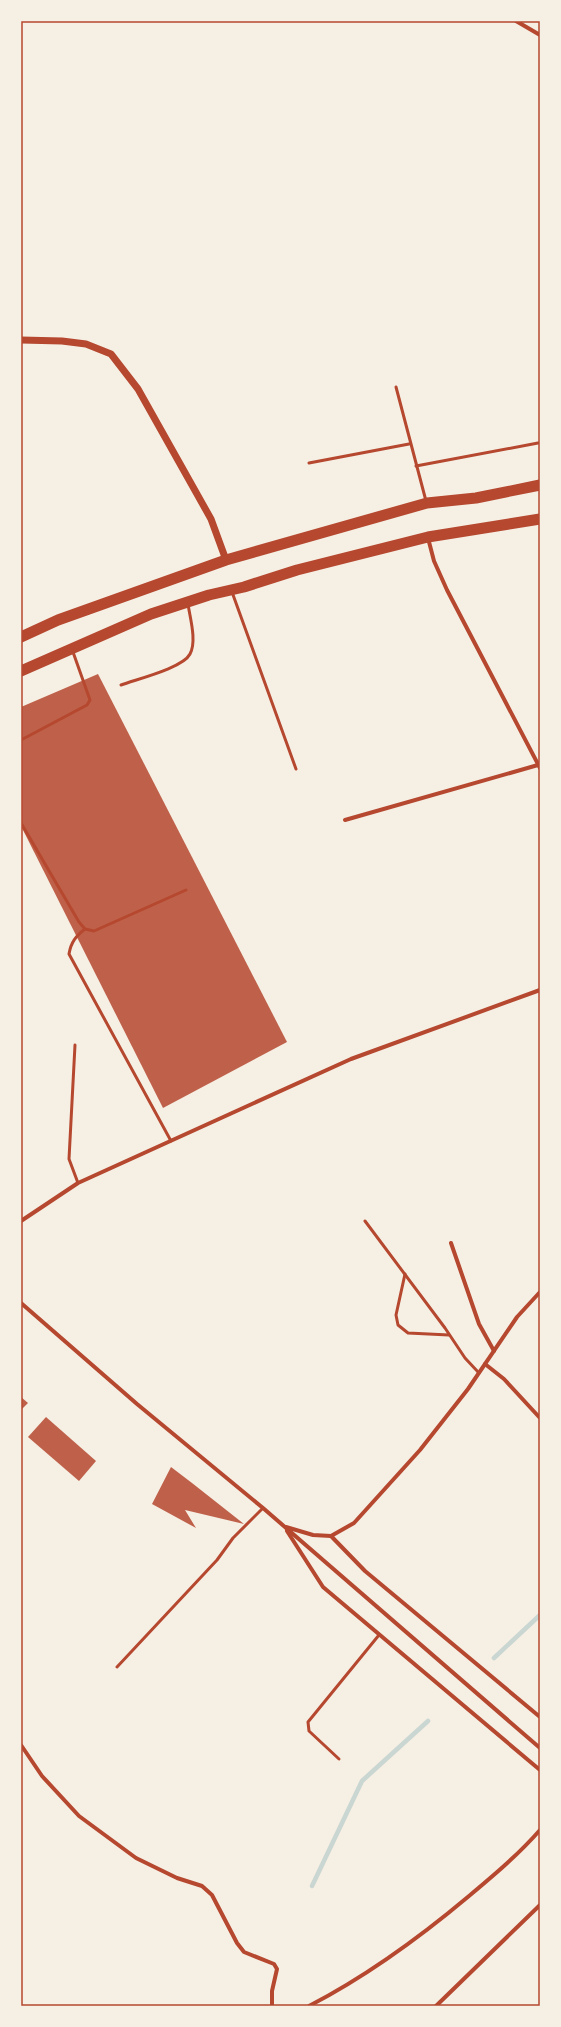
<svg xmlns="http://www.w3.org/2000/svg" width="561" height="2027" viewBox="0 0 561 2027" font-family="Lato,sans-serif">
<rect width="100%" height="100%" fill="#f6efe4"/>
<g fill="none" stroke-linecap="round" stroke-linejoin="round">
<g stroke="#c9d6d2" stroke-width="4.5">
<polyline points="494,1658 540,1615"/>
<polyline points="312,1886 362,1781 428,1721"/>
</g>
</g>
<g fill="#bf614a">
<polygon points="98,674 287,1042 163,1108 21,826 21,707"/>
<polygon points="21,1397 28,1403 21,1410"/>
<polygon points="46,1417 96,1461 79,1481 28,1437"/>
<polygon points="171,1467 192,1483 244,1524 185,1510 196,1528 152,1504"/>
</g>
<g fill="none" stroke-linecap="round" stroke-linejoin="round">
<g stroke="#b5482f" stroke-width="3">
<polyline points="396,387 426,501"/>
<polyline points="309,463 409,444"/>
<polyline points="416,466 538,443"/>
<polyline points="232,592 296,769"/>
<path d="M121,685C137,679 183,668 190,654C197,641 190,618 188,604"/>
<polyline points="21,740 87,705 90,700 73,652"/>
<polyline points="21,823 79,922 85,929 94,931 186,890"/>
<path d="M85,929C76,936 71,942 69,954L171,1141"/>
<polyline points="75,1045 69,1159 78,1183"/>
<polyline points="365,1221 445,1328 465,1358 479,1373"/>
<polyline points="405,1274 396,1315 398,1325 408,1333 449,1335"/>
<polyline points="117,1667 217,1560 233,1538 263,1508"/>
<polyline points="339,1759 309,1731 308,1722 379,1635"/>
</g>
<g stroke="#b5482f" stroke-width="4">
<polyline points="516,21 540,35"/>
<polyline points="428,538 434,561 447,590 540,768"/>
<polyline points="345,820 538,765"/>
<polyline points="21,1221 78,1183 351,1059 540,990"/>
<polyline points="451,1243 479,1324 494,1351"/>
<polyline points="21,1303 137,1404 263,1508 540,1748"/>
<polyline points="485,1364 504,1379 540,1418"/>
<polyline points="286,1527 313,1535 331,1536 354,1523 420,1450 468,1389 517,1317 540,1292"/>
<polyline points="287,1531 323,1587 540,1770"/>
<polyline points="331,1536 365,1571 540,1717"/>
<polyline points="21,1745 42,1776 79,1816 136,1858 177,1878 202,1886 212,1895 237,1943 244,1952 274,1964 277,1969 272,1991 272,2006"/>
<path d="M309,2006C367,1976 419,1938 469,1896C494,1875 518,1855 540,1830"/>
<polyline points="436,2006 540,1905"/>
</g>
<polyline stroke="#b5482f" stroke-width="7" points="21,340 62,341 86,344 111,354 138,389 211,519 226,560"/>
<g stroke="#b5482f" stroke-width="11">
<polyline points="21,637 58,620 226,560 427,503 476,498 540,485"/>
<polyline points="21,671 151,614 209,595 244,587 297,570 428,537 540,519"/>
</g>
</g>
<rect width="561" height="2027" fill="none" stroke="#f6efe4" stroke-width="44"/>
<rect x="22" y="22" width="517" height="1983" fill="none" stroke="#b5482f" stroke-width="1.5"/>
</svg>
